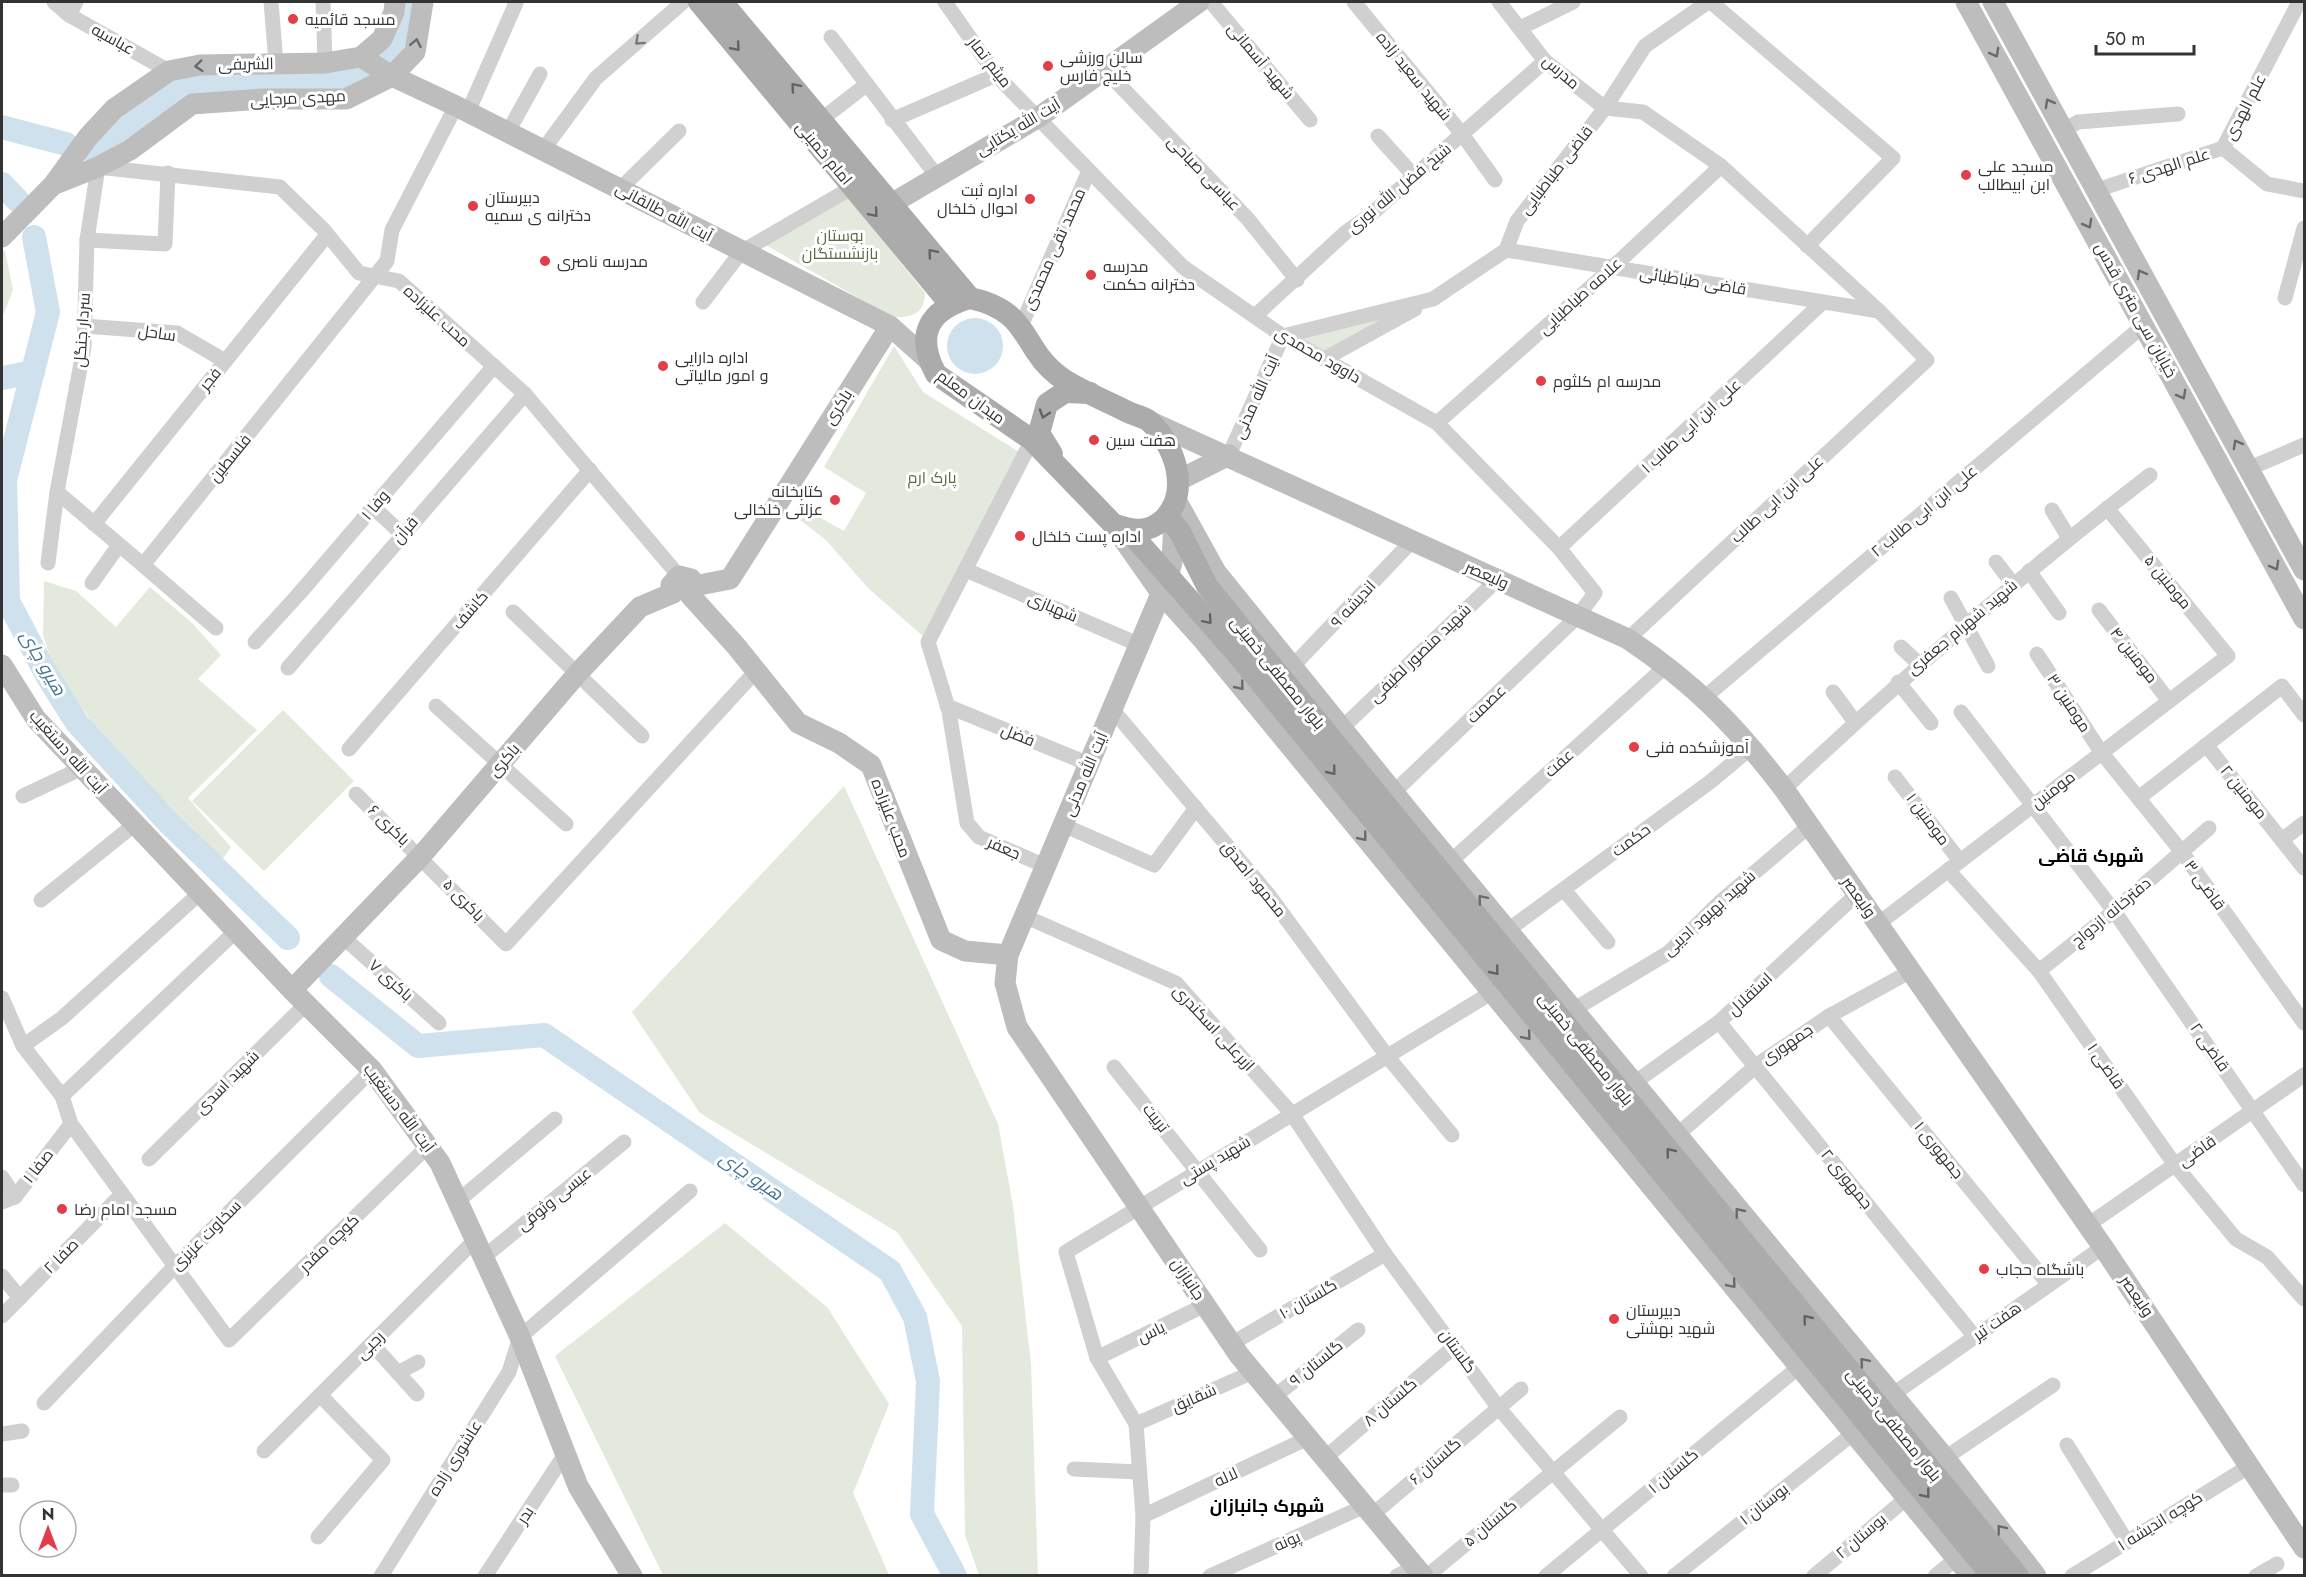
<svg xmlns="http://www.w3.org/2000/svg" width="2306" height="1577" viewBox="0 0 2306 1577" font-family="Jost,Cairo,sans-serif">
<rect width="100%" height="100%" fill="#fff"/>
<g fill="#e3e9dc">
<path d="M849,198L925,293C925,314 911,318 892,317L764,244Z"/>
<polygon points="5,250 13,290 2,318 2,252"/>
<polygon points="1409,309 1326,354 1296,337"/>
<polygon points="894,346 923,392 1021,453 925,638 868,588 826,540 795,516 799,506 844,531 866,493 824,467"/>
<polygon points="44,581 76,591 116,627 150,587 192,623 221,655 198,679 257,730 188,798 231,847 219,864 112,750 55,670 43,635"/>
<polygon points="283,710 354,781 264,871 192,801"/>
<polygon points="844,786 998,1124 1013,1206 1031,1364 1038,1575 979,1575 965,1535 962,1326 897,1232 700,1113 632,1012"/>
<polygon points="725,1223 827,1307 889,1404 853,1493 889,1575 663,1575 555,1356"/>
</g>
<circle fill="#cfe1ed" cx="975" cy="346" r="28"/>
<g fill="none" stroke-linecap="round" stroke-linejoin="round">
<g stroke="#cfe1ed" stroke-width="24">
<polyline points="389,58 407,2"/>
<polyline points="2,127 66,144"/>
<polyline points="93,151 183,82 319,82 365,71"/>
<polyline points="2,184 18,201"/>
<polyline points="34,237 48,312 5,480 8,601 48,677 77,723 167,821 288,938"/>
<polyline points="2,378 33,372"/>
<polyline points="331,976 418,1046 544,1035 890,1271 915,1317 928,1381 922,1514 955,1576"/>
</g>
<g stroke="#d0d0d0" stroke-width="15">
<polyline points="54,2 69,15"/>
<polyline points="76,2 69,15 169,71"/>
<polyline points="271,2 276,63"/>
<polyline points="323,2 325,63"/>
<polyline points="945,2 996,75 1183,267 1283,336 1437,423 1559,548 1595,593 1578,616 1394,792"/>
<polyline points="1211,2 1310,120"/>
<polyline points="1354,2 1462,134 1495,180"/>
<polyline points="1499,2 1545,61 1605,108"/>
<polyline points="1711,2 1893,158 1807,246"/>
<polyline points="1520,28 1573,2"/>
<polyline points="831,37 936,175"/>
<polyline points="1106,71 1247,218 1297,280"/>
<polyline points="1605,108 1643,112 1721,166 1879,311 1927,360 1628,639"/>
<polyline points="468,112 516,3"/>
<polyline points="822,119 866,85"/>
<polyline points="892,120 996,75"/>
<polyline points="2064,130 2078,122 2178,114"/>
<polyline points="508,132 540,74"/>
<polyline points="1378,136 1414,176"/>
<polyline points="2223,148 2299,2"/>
<polyline points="2223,148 2267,184 2304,191"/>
<polyline points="543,150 596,78 683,2"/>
<polyline points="620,189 679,131"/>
<polyline points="2094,191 2223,148"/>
<polyline points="87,240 165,244 168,173"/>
<polyline points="1506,250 1879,311"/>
<polyline points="2285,298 2304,228"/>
<polyline points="703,302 741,252 853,187"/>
<polyline points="1255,316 1346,232 1370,215 1545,61"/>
<polyline points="84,326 177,333 225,361"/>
<polyline points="1021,326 1088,173"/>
<polyline points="1283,336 1433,299 1506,250 1517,221 1605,108 1645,46 1708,2"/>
<polyline points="1326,358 1415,309"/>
<polyline points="1437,423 1612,268 1721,166"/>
<polyline points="1032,440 928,642 949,711 967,823 979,837 1045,866"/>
<polyline points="1229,455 1283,336"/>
<polyline points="2250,468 2304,445"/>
<polyline points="57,492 143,565 387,261 392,230 456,106"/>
<polyline points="373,507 402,534"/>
<polyline points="2052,510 2069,538"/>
<polyline points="94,524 327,235"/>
<polyline points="1559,548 1822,303"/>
<polyline points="1996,562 2013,584"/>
<polyline points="48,563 57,492 84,347 87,240 98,167 280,187 323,229 359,273 399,281 525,394 679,576"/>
<polyline points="143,565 216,628"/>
<polyline points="966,570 1140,645"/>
<polyline points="2029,571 2059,613"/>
<polyline points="92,583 119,545"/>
<polyline points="1951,598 1988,666"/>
<polyline points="2099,610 2169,701"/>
<polyline points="513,612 642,736"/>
<polyline points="255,642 298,595 494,366"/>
<polyline points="1901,647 1919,664"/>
<polyline points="2037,654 2101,752 2182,852 2304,1023"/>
<polyline points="1293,666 1412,541"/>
<polyline points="288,668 525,394"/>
<polyline points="1898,682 1931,723"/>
<polyline points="1833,692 1855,722"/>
<polyline points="1705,697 2144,325"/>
<polyline points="436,706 566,824"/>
<polyline points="947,706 1089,764"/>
<polyline points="1112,709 1268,894 1387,1056 1452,1135"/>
<polyline points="1961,712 2114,911 2304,1185"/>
<polyline points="1343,727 1497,580"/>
<polyline points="2206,745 2304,868"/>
<polyline points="349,749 590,470"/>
<polyline points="1895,777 1960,861"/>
<path d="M1784,789C1901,679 2022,574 2150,475"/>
<polyline points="356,794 506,944 756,671"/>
<polyline points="23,796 80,769"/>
<polyline points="2140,797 2282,686 2304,715"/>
<polyline points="1063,825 1154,865 1196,808"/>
<polyline points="2283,839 2304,823"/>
<polyline points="1451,861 1667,665"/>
<polyline points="1948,870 2039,971 2175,1165 2236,1239 2267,1257 2304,1299"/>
<polyline points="1564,890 1608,942"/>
<polyline points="41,900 135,824"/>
<polyline points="1024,916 1176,983 1292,1114 1385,1254 1498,1407 1641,1576"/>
<polyline points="1878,924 2228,656 2107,508"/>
<polyline points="1508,930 1710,782 1752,747"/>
<polyline points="343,937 439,1023"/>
<polyline points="2039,971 2114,911 2209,828"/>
<polyline points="2,998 23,1046 62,1096 71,1124 229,1340 428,1146"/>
<polyline points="1573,1010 1668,953 1719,903 1809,826"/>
<polyline points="1829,1016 2049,1285"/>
<polyline points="1719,1022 1975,1337"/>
<polyline points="23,1046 62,1018 200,893"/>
<polyline points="1114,1067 1260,1250"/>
<polyline points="1634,1083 1719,1022 1857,894"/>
<polyline points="62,1096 236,931"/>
<polyline points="1677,1135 1757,1065 1829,1016 1911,971"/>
<polyline points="149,1159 306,1004"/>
<polyline points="2,1177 15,1197"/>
<polyline points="458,1201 555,1119"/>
<polyline points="2,1202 15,1197 71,1124"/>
<polyline points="2088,1225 2304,1075"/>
<polyline points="484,1257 624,1142"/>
<polyline points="2,1276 20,1298"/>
<polyline points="2,1316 121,1195"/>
<polyline points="372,1344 417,1394"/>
<polyline points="1231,1344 1385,1254"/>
<polyline points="1097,1358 1205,1305"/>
<polyline points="398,1373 418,1362"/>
<polyline points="1892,1395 2103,1247"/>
<polyline points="1274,1397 1358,1330"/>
<polyline points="44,1403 173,1268 372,1070"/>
<polyline points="1136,1424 1253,1372"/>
<polyline points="2,1434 22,1431"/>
<polyline points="2067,1445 2127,1542"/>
<polyline points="264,1451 476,1239"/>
<polyline points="1325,1458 1455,1346"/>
<polyline points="1945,1458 2053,1385"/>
<polyline points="1074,1469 1139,1472"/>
<polyline points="2,1485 12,1485"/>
<polyline points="1372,1515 1521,1389"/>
<polyline points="1143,1516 1308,1438"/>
<polyline points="318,1537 383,1460 320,1395"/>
<polyline points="381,1576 509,1372 520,1337 690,1191"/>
<polyline points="485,1576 565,1454"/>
<polyline points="1141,1576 1143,1516 1136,1424 1097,1358 1066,1252 1491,993"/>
<polyline points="1210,1576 1365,1506"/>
<polyline points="1397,1576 1415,1567"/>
<polyline points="1427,1576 1620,1417"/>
<polyline points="1546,1576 1800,1366"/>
<polyline points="1674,1576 1855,1432"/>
<polyline points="1814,1576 1908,1497"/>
<polyline points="1935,1576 1957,1558"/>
<polyline points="2072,1576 2248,1467"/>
<polyline points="2256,1576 2277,1564"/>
</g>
<g stroke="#bdbdbd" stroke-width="21">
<polyline points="1966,2 2304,619"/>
<polyline points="1993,2 2304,570"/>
<polyline points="361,57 392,76 456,106 890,326 928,360"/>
<polyline points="55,184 98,167 130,150 192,104 263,99 346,99 392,76 415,52 423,2"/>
<polyline points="891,204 1039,117 1199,2"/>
<polyline points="2,237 54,184 88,137 114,109 169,71 200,65 325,63 361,57 382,39 394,12 395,2"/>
<path d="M1149,421L1628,639C1695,684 1735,725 1784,789L2103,1247L2304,1548"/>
<polyline points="1179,480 1229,455"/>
<polyline points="1176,500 1216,572 1411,814 1945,1458 2036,1576"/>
<polyline points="1174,521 1172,562 1168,577 1008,955 1005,983 1017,1027 1239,1355 1423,1576"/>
<polyline points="1121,536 1161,593 1204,641 1971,1576"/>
<polyline points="694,586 730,579 890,326"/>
<polyline points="673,593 671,585 679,576 691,579 694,586"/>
<polyline points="690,595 736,646 798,723 839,743 871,765 941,940 965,951 1008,955"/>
<polyline points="2,665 36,719 292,990 372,1070 440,1163 520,1337 578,1486 632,1576"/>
<polyline points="292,990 421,856 578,673 640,607 673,593"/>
</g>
<g stroke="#ababab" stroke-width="22">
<polyline points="699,2 950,304"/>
<polyline points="722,2 970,298"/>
<path d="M970,298C1034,312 1019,349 1063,379C1083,392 1107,401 1128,412C1134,415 1144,417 1149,421C1175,444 1191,492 1164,519C1148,534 1132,531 1113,524L1032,440L936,374C915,335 928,310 970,298Z"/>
<polyline points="1052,454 1039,433 1047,404 1065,392 1090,393"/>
<polyline points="1167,516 1180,532 1207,586 1253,643 2018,1576"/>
<polyline points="1127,529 1238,655 1992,1576"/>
</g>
</g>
<defs><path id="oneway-chevron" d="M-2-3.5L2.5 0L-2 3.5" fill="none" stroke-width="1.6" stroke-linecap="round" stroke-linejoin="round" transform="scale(1.5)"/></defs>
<use stroke="#7a7a7a" href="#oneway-chevron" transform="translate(639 41) rotate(138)"/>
<g stroke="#6a6a6a">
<use href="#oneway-chevron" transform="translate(416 43) rotate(-79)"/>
<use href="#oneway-chevron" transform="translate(1995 53) rotate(61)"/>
<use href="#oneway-chevron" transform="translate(199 66) rotate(174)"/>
<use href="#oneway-chevron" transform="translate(2049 103) rotate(-119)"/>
<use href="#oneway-chevron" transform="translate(2088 224) rotate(61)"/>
<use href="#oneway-chevron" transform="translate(2141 274) rotate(-119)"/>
<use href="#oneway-chevron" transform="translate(2182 395) rotate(61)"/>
<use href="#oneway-chevron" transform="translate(2237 444) rotate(-119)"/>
<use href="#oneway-chevron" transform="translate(2275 566) rotate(61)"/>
<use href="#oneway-chevron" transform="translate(1240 686) rotate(51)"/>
<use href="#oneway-chevron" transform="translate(1363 837) rotate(51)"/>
<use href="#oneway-chevron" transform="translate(1482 899) rotate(-130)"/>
<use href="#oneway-chevron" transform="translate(1527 1036) rotate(50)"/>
<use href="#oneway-chevron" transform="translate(1739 1212) rotate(-129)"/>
<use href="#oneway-chevron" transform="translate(1732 1284) rotate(50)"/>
<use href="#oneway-chevron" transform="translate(1864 1362) rotate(-130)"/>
<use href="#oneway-chevron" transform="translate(2001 1529) rotate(-128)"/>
</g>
<g stroke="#636363">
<use href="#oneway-chevron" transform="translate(736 47) rotate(50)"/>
<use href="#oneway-chevron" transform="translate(795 87) rotate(-130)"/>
<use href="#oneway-chevron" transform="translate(874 213) rotate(50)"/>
<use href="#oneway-chevron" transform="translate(932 253) rotate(-130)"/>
<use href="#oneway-chevron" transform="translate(1044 414) rotate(108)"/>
<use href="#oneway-chevron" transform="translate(1208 620) rotate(49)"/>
<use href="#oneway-chevron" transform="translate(1332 771) rotate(51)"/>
<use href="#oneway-chevron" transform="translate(1495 971) rotate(51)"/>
<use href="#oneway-chevron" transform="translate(1670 1152) rotate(-129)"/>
<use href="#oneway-chevron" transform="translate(1807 1319) rotate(-129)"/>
<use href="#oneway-chevron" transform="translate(1926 1494) rotate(51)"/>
</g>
<g fill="#e23d48" stroke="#fff" stroke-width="2">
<circle cx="293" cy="19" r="6"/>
<circle cx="1048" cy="66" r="6"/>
<circle cx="1966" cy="175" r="6"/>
<circle cx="1030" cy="199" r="6"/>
<circle cx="473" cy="206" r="6"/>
<circle cx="545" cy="261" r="6"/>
<circle cx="1091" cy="275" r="6"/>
<circle cx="663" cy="366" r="6"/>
<circle cx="1541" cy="381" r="6"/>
<circle cx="1094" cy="440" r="6"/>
<circle cx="835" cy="500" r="6"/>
<circle cx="1020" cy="536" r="6"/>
<circle cx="1634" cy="747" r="6"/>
<circle cx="62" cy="1209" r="6"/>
<circle cx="1984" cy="1269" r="6"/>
<circle cx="1614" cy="1319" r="6"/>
</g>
<g text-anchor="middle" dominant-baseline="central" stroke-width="6" stroke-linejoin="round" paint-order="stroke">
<g font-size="16" fill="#333" stroke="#fff" text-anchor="start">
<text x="305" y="19">مسجد قائمیه</text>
<text x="1060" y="57">سالن ورزشی<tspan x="1060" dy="18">خلیج فارس</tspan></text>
<text x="1978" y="166">مسجد علی<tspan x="1978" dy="18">ابن ابیطالب</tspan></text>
<text x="1018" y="190" text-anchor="end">اداره ثبت<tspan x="1018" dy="18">احوال خلخال</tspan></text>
<text x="485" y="197">دبیرستان<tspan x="485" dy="18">دخترانه ی سمیه</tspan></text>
<text x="557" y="261">مدرسه ناصری</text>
<text x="1103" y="266">مدرسه<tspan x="1103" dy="18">دخترانه حکمت</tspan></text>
<text x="675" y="357">اداره دارایی<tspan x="675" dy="18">و امور مالیاتی</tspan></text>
<text x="1553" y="381">مدرسه ام کلثوم</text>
<text x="1106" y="440">هفت سین</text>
<text x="823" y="491" text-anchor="end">کتابخانه<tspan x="823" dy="18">عزلتی خلخالی</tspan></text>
<text x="1032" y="536">اداره پست خلخال</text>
<text x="1646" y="747">آموزشکده فنی</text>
<text x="74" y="1209">مسجد امام رضا</text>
<text x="1996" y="1269">باشگاه حجاب</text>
<text x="1626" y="1310">دبیرستان<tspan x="1626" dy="18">شهید بهشتی</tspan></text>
</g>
<g font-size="16" fill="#333" stroke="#fff">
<text transform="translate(113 39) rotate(29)">عباسیه</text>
<text transform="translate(1261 61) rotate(50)">شهید آسمانی</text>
<text transform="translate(990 62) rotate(52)">میثم تمار</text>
<text transform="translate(246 64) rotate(-1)">الشریفی</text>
<text transform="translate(1561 72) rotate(41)">مدرس</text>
<text transform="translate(1414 76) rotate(51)">شهید سعید زاده</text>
<text transform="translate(298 98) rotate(-3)">مهدی مرجایی</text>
<text transform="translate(2245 107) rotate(-63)">علم الهدی</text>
<text transform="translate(1018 127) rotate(-31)">آیت الله یکتایی</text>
<text transform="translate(824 153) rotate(50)">امام خمینی</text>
<text transform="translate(2169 166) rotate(-18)">علم الهدی ۶</text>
<text transform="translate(1556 170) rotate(-52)">قاضی طباطبایی</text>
<text transform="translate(1204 173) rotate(46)">عباسی صباحی</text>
<text transform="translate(1399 188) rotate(-40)">شیخ فضل الله نوری</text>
<text transform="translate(664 212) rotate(28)">آیت الله طالقانی</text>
<text transform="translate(1054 249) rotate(-66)">محمد تقی محمدی</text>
<text transform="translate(1693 281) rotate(9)">قاضی طباطبائی</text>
<text transform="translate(1580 296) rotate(-42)">علامه طباطبایی</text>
<text transform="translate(2136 310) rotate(61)">خیابان سی متری قدس</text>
<text transform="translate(437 316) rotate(42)">محب علیزاده</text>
<text transform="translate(82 330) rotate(-86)">سردار جنگل</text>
<text transform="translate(157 333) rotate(8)">ساحل</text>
<text transform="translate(1318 355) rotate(30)">داوود محمدی</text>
<text transform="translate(210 379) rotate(-51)">فجر</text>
<text transform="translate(971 397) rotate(36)">میدان معلم</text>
<text transform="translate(1256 397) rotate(-66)">آیت الله مدنی</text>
<text transform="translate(838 407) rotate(-58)">باکری</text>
<text transform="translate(1691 426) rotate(-43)">علی ابن ابی طالب ۱</text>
<text transform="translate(230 458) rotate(-51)">فلسطین</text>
<text transform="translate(1777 499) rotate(-43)">علی ابن ابی طالب</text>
<text transform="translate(375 505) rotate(-50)">وفا ۱</text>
<text transform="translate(1924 511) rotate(-40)">علی ابن ابی طالب ۲</text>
<text transform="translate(405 530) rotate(-49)">قرآن</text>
<text transform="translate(1487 575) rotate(24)">ولیعصر</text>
<text transform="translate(2168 582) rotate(51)">۵ مومنین</text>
<text transform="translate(1353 604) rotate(-47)">اندیشه ۹</text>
<text transform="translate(1053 607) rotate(23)">شهبازی</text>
<text transform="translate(470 610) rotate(-49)">کاشف</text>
<text transform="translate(1962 627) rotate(-40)">شهید شهرام جعفری</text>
<text transform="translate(1420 653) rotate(-44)">شهید منصور لطیفی</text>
<text transform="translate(2134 655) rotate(52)">مومنین ۴</text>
<text transform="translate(1278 673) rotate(51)">بلوار مصطفی خمینی</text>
<text transform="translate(2069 703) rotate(57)">مومنین ۳</text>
<text transform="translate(1486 704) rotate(-44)">عصمت</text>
<text transform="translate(1018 735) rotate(22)">فضل</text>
<text transform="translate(68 752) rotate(48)">آیت الله دستغیب</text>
<text transform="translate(504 760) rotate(-49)">باکری</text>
<text transform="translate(1559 763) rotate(-42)">عفت</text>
<text transform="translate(1085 774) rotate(-67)">آیت‌ الله مدنی</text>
<text transform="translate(2053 790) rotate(-38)">مومنین</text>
<text transform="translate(2244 792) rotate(51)">مومنین ۲</text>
<text transform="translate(891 818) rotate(69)">محب علیزاده</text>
<text transform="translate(1928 819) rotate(53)">مومنین ۱</text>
<text transform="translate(389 825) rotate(44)">باکری ۶</text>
<text transform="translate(1631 840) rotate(-36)">حکمت</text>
<text transform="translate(1004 848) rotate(24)">جعفر</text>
<text transform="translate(1254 879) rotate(51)">محمود اصدق</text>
<text transform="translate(2205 885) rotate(54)">قاضی ۳</text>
<text transform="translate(1859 897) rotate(55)">ولیعصر</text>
<text transform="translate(464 900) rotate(46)">باکری ۵</text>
<text transform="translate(2111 912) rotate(-40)">دفترخانه ازدواج</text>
<text transform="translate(1709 913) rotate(-42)">شهید بهبود ادیبی</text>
<text transform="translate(391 980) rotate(42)">باکری ۷</text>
<text transform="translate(1750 994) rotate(-43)">استقلال</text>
<text transform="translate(1214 1028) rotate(47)">ازبرعلی اسکندری</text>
<text transform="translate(1787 1044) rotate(-34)">جمهوری</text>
<text transform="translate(2210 1047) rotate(55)">قاضی ۲</text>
<text transform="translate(1586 1049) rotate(51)">بلوار مصطفی خمینی</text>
<text transform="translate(2106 1066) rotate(55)">قاضی ۱</text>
<text transform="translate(227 1082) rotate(-45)">شهید اسدی</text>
<text transform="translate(399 1108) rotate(53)">آیت الله دستغیب</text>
<text transform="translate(1156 1118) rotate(51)">تربیت</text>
<text transform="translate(1939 1150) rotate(51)">جمهوری ۱</text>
<text transform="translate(2197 1151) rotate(-35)">قاضی</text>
<text transform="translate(1215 1160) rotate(-31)">شهید پستی</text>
<text transform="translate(38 1166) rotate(-52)">صفا ۱</text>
<text transform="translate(1847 1179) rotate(51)">جمهوری ۲</text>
<text transform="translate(554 1199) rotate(-39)">عیسی وثوقی</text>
<text transform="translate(206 1235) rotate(-45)">سخاوت عزیزی</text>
<text transform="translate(329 1243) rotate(-44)">کوچه مقدر</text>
<text transform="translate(61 1256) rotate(-45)">صفا ۲</text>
<text transform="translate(1188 1279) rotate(56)">جانبازان</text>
<text transform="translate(2137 1296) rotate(56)">ولیعصر</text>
<text transform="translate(1308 1299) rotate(-30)">گلستان ۱۰</text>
<text transform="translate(1997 1321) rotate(-35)">هفت تیر</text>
<text transform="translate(1151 1332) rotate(-26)">یاس</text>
<text transform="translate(370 1345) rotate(-45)">رجبی</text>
<text transform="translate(1458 1351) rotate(54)">گلستان</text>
<text transform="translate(1316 1363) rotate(-39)">گلستان ۹</text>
<text transform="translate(1194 1398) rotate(-24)">شقایق</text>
<text transform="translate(1390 1402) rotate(-41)">گلستان ۸</text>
<text transform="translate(1894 1425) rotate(51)">بلوار مصطفی خمینی</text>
<text transform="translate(455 1458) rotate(-58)">عاشوری زاده</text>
<text transform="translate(1435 1461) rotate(-41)">گلستان ۶</text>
<text transform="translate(1673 1471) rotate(-40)">گلستان ۱</text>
<text transform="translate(1226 1477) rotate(-25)">لاله</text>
<text transform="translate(1764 1504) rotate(-38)">بوستان ۱</text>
<text transform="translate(525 1515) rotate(-57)">بدر</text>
<text transform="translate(2160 1521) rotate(-32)">کوچه اندیشه ۱</text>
<text transform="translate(1490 1523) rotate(-40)">گلستان ۵</text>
<text transform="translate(1861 1536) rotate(-40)">بوستان ۲</text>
<text transform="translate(1287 1541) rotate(-24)">پونه</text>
</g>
<g font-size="16" fill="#566e40" stroke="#fff">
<text x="840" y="235">بوستان<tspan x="840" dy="18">بازنشستگان</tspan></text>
<text x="932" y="477">پارک ارم</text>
</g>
<g font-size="18" font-style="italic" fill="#417494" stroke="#fff">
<text transform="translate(43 663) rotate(60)">هیرو چای</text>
<text transform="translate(751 1176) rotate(34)">هیرو چای</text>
</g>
<g font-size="18" font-weight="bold" fill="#000" stroke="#fff">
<text x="2091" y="856">شهرک قاضی</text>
<text x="1267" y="1506">شهرک جانبازان</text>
</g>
</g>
<rect width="2306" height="1577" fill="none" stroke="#333333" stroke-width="6"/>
<g transform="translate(48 1529)"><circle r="28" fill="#ffffff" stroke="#adadad" stroke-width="1.5"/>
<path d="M0-4.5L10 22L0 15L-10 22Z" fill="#e23d48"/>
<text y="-9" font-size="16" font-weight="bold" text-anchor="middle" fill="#333333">N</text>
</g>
<path d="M2096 45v9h98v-9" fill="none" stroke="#333333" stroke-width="3"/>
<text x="2105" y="45" font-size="18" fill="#333333" stroke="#ffffff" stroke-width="4.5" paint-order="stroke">50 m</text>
</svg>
